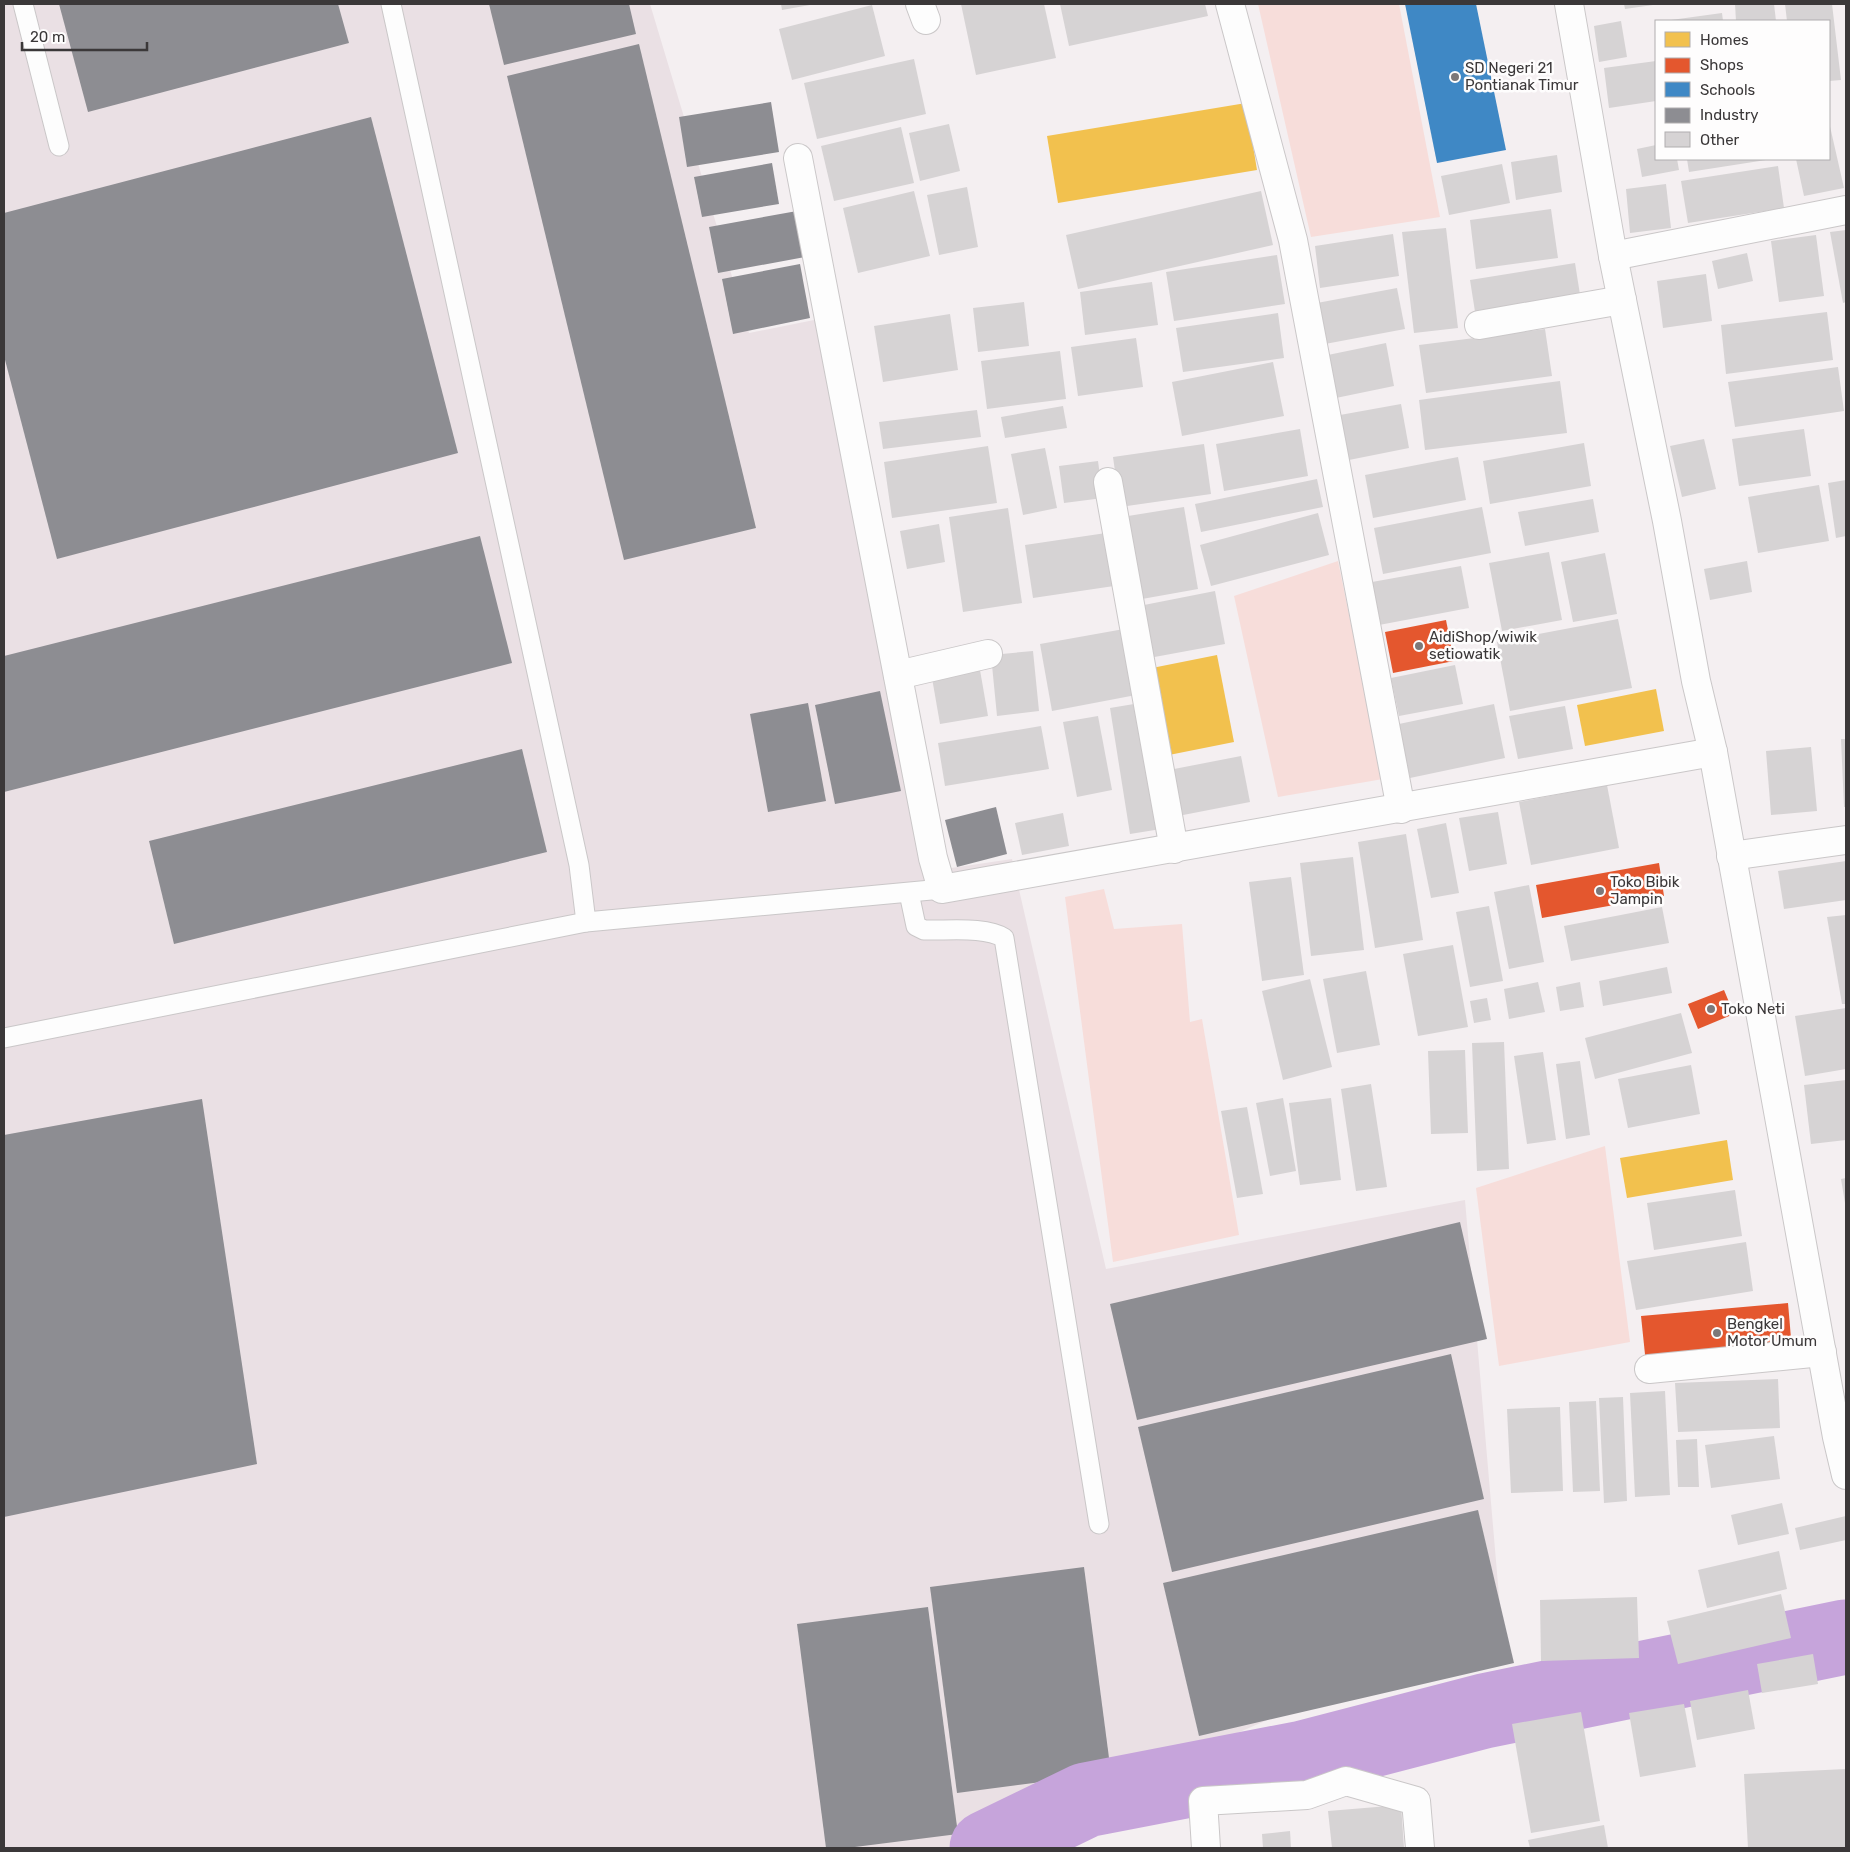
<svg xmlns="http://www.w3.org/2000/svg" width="1850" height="1852" viewBox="0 0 1850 1852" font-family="Rubik,sans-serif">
<rect width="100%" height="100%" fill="#f4eff1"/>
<polygon fill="#eae0e4" points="4,4 650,4 749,333 819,319 931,871 1012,859 1106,1269 1465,1200 1501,1619 971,1848 4,1848"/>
<g fill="#f7ddda">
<polygon points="1258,4 1399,4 1440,217 1311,237"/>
<polygon points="1338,561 1383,779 1278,797 1234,596"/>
<polygon points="1104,889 1114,929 1182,924 1190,1022 1202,1019 1239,1235 1113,1262 1065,897"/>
<polygon points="1605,1146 1630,1342 1499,1366 1476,1188"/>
</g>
<g fill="#f2c14e">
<polygon points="1246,103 1257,170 1058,203 1047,136"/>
<polygon points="1217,655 1234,742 1164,756 1147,669"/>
<polygon points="1656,689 1664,731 1585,746 1577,705"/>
<polygon points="1727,1140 1733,1180 1627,1198 1620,1158"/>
</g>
<g fill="#e4572e">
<polygon points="1446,620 1454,661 1393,673 1385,632"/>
<polygon points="1659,863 1664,896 1542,918 1536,885"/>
<polygon points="1724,990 1734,1014 1698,1029 1688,1004"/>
<polygon points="1788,1303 1792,1350 1646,1364 1641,1316"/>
</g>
<polygon fill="#3f88c5" points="1405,4 1476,4 1506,150 1437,163"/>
<g fill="#8d8d92">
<polygon points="59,4 338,4 349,43 88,112"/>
<polygon points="489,4 629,4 636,34 504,65"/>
<polygon points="639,44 756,528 624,560 507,76"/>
<polygon points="771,102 779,152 687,167 679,117"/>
<polygon points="371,117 458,453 57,559 4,356 4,213"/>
<polygon points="772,163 779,204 702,217 694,177"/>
<polygon points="797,211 805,257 718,273 709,227"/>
<polygon points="800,264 810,318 733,334 722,279"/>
<polygon points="480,536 512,663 4,792 4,656"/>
<polygon points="880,691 901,791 835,804 815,705"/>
<polygon points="808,703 826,801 768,812 750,714"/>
<polygon points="522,749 547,852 174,944 149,841"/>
<polygon points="996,807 1007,854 957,867 945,820"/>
<polygon points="202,1099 257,1464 4,1517 4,1135"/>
<polygon points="1460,1222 1487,1339 1137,1420 1110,1304"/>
<polygon points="1451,1354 1484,1499 1172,1572 1138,1427"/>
<polygon points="1478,1510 1514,1663 1199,1736 1163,1583"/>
<polygon points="1084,1567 1111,1773 957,1793 930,1587"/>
<polygon points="928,1607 958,1834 847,1848 826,1848 797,1624"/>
</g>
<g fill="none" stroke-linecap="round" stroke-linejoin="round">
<polyline stroke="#c6a4db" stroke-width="75" points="987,1848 1086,1800 1303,1758 1484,1711 1845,1637"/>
</g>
<g fill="#d6d3d4">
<polygon points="781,4 810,4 810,5 782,10"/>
<polygon points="961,4 1044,4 1056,58 976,75"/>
<polygon points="1060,4 1205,4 1208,16 1069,46"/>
<polygon points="1624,4 1653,4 1653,5 1625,9"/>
<polygon points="1735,4 1774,4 1776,21 1736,21"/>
<polygon points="1785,4 1832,4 1841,80 1829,81 1829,21 1787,21"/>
<polygon points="872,5 885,56 792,80 779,29"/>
<polygon points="1722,13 1723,21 1671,21 1671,20"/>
<polygon points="1621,21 1627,57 1599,62 1594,26"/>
<polygon points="914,59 926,114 817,139 804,83"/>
<polygon points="1656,61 1656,101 1609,108 1604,68"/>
<polygon points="1829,122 1844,188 1804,196 1796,159 1829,159"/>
<polygon points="949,124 960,171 920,181 909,133"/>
<polygon points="901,127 914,183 834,201 821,146"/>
<polygon points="1656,145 1656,159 1677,159 1679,170 1642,177 1637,149"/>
<polygon points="1557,155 1562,192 1516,200 1511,162"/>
<polygon points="1687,159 1766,159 1766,160 1689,172"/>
<polygon points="1502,164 1510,203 1449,215 1441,176"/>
<polygon points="1778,166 1784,208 1688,223 1681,181"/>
<polygon points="1666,184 1671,228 1630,233 1626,189"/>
<polygon points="967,187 978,247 939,255 927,195"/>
<polygon points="914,191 930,256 858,273 843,208"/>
<polygon points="1261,191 1273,245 1078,289 1066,235"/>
<polygon points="1551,209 1558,258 1476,269 1470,220"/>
<polygon points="1446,228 1458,328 1414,333 1402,232"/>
<polygon points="1846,230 1846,302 1843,303 1830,232"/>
<polygon points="1393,234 1399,276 1320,288 1315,246"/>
<polygon points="1816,235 1824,296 1779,302 1771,241"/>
<polygon points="1747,253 1753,281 1718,289 1712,261"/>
<polygon points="1277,255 1285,304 1174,321 1166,272"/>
<polygon points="1575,263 1581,301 1476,318 1470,280"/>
<polygon points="1706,274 1712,321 1663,328 1657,281"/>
<polygon points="1152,282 1158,325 1085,335 1080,292"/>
<polygon points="1397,288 1405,329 1325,344 1317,303"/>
<polygon points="1024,302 1029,346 978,352 973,308"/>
<polygon points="1827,312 1833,360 1726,374 1721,325"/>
<polygon points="1278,313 1284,358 1183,372 1176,328"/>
<polygon points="950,314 958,370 883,382 874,326"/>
<polygon points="1545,329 1552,376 1426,393 1419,345"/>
<polygon points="1136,338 1143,387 1078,396 1071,347"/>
<polygon points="1386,343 1394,386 1331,399 1323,356"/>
<polygon points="1060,351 1066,399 987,409 981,361"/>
<polygon points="1273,362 1284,416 1182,436 1172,382"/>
<polygon points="1838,367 1844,411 1735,427 1728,382"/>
<polygon points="1560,381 1567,433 1425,450 1419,400"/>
<polygon points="1401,404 1409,448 1349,460 1340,415"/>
<polygon points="1063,406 1067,428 1005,438 1001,417"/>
<polygon points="977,410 981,437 883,449 879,422"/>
<polygon points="1300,429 1308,476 1224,491 1216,444"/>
<polygon points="1804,429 1811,476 1739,486 1732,439"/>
<polygon points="1704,439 1716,489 1682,497 1670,446"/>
<polygon points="1584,443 1591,486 1490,504 1483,461"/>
<polygon points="1204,444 1211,494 1120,507 1113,457"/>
<polygon points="988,446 997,503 892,518 884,462"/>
<polygon points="1045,448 1057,508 1023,515 1011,454"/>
<polygon points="1458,457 1466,500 1373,518 1365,475"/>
<polygon points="1098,461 1103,498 1064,503 1059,466"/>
<polygon points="1317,479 1323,507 1201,532 1195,504"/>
<polygon points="1846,480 1846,536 1836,538 1828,483"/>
<polygon points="1819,485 1829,541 1758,553 1748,497"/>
<polygon points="1593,499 1599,532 1525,546 1518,512"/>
<polygon points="1184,507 1198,589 1142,599 1128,516"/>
<polygon points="1482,507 1491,553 1383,574 1374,528"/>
<polygon points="1008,508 1022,603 963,612 949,517"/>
<polygon points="1318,513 1329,555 1211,586 1200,545"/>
<polygon points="939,524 945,562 907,569 900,531"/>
<polygon points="1106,533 1114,586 1033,598 1025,545"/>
<polygon points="1549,552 1562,620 1502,631 1489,563"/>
<polygon points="1605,553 1617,614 1573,622 1561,562"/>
<polygon points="1747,561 1752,592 1710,600 1704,569"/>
<polygon points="1461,566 1469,608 1379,625 1372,582"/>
<polygon points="1215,591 1225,644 1149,658 1139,606"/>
<polygon points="1618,619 1632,688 1510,711 1497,642"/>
<polygon points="1124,629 1136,695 1052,711 1040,644"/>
<polygon points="1033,651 1039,711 997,716 991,655"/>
<polygon points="1455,665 1463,704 1399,716 1391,678"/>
<polygon points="980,670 988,716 940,724 932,678"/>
<polygon points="1140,703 1161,829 1130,834 1110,708"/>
<polygon points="1494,704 1505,758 1410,778 1399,724"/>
<polygon points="1565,706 1573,749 1518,759 1509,716"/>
<polygon points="1098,716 1112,790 1077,797 1063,722"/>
<polygon points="1041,726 1049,769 945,786 938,743"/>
<polygon points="1841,739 1846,739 1846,807 1844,807"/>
<polygon points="1811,747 1817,811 1771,815 1766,751"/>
<polygon points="1241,756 1250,802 1178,816 1169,770"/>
<polygon points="1607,785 1619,848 1531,865 1519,802"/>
<polygon points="1498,812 1507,864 1469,871 1459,818"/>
<polygon points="1063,813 1069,846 1022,855 1015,823"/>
<polygon points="1446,823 1459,893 1431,898 1417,829"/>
<polygon points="1406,834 1423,940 1375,948 1358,842"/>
<polygon points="1353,857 1364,950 1311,956 1300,863"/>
<polygon points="1846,861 1846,900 1784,909 1778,871"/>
<polygon points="1291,877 1304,975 1262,981 1249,882"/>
<polygon points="1529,885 1544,962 1509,969 1494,892"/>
<polygon points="1489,906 1503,981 1470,987 1456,912"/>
<polygon points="1662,907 1669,943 1571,961 1564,926"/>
<polygon points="1846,915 1846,1004 1842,1004 1827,917"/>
<polygon points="1453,945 1468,1027 1418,1036 1403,954"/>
<polygon points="1667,967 1672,993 1603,1006 1599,981"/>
<polygon points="1366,971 1380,1045 1337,1053 1323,979"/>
<polygon points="1310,979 1332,1067 1283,1080 1262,991"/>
<polygon points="1538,982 1545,1012 1509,1019 1504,989"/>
<polygon points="1580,982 1584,1007 1560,1011 1556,987"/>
<polygon points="1487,998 1491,1020 1474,1023 1470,1001"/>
<polygon points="1846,1008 1846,1069 1805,1076 1795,1016"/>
<polygon points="1681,1013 1692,1053 1595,1079 1585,1038"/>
<polygon points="1504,1042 1509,1169 1477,1171 1472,1043"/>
<polygon points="1465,1050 1468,1133 1431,1134 1428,1051"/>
<polygon points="1543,1052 1556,1140 1527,1144 1514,1056"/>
<polygon points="1580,1061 1590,1135 1566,1139 1556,1064"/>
<polygon points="1691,1065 1700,1114 1628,1128 1618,1079"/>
<polygon points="1846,1080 1846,1140 1811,1144 1804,1085"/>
<polygon points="1371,1084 1387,1187 1356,1191 1341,1089"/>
<polygon points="1283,1098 1296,1171 1270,1176 1256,1103"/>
<polygon points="1331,1098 1341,1180 1300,1185 1289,1103"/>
<polygon points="1247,1107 1263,1194 1237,1198 1221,1111"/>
<polygon points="1846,1178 1846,1203 1845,1203 1841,1179"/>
<polygon points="1735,1190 1742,1236 1654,1250 1647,1203"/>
<polygon points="1746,1242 1753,1291 1636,1310 1627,1261"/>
<polygon points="1778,1379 1780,1428 1678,1432 1675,1383"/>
<polygon points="1665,1391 1670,1495 1635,1497 1630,1393"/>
<polygon points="1623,1397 1627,1501 1604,1503 1599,1398"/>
<polygon points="1596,1401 1600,1491 1573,1492 1569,1402"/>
<polygon points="1560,1407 1563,1491 1511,1493 1507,1409"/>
<polygon points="1774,1436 1780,1479 1711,1488 1705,1445"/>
<polygon points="1697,1439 1699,1487 1678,1487 1676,1440"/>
<polygon points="1782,1503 1789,1534 1738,1545 1731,1515"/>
<polygon points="1846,1516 1846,1540 1800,1550 1795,1528"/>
<polygon points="1779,1551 1787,1589 1707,1608 1698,1570"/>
<polygon points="1781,1594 1791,1638 1678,1664 1667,1621"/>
<polygon points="1637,1597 1639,1658 1541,1661 1540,1600"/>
<polygon points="1813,1654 1818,1684 1762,1693 1757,1664"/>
<polygon points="1748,1690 1755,1729 1697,1740 1690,1701"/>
<polygon points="1684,1704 1696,1767 1640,1777 1629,1713"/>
<polygon points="1581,1712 1600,1821 1531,1833 1512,1724"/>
<polygon points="1846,1769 1846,1848 1748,1848 1744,1774"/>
<polygon points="1401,1805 1404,1848 1332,1848 1328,1811"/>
<polygon points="1604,1825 1608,1848 1530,1848 1528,1840"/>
<polygon points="1290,1831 1291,1848 1263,1848 1262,1834"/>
</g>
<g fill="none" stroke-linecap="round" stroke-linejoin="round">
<g stroke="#cac7c8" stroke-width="21">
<g id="service">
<polyline points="23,4 59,146"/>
<path d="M909,893L916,926L924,930C946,931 986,926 1004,938L1099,1524"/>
<polyline points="586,922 942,889"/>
<polyline points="4,1038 586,922 579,865 391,4"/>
</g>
</g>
<g stroke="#cac7c8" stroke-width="30">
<g id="minor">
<polyline points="920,4 926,20"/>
<polyline points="1230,4 1293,240 1401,809"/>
<polyline points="798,158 933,858 942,889 1713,752"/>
<polyline points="1613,256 1846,210"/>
<polyline points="1479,325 1622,300"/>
<polyline points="1108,482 1174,849"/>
<polyline points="898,675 988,654"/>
<polyline points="1731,856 1846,840"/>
<polyline points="1649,1369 1822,1352"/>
<polyline points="1206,1848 1203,1801 1307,1795 1346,1781 1416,1801 1420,1848"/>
</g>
</g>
<g stroke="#cac7c8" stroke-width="30">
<polyline id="tertiary" points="1569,4 1613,256 1667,521 1696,681 1713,752 1837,1437 1846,1475"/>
</g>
<use href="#service" stroke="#fdfdfd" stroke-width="19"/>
<use href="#minor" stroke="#fdfdfd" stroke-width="28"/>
<use href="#tertiary" stroke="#fdfdfd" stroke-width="28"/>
</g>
<g fill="#7c7879" stroke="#fefdfd" stroke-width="2">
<circle cx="1455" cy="77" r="5"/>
<circle cx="1419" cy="646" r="5"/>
<circle cx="1600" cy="891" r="5"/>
<circle cx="1711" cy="1009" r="5"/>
<circle cx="1717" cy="1333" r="5"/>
</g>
<g text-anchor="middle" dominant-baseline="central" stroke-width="5" stroke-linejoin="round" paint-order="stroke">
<g font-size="15" fill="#3b3839" stroke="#fefdfd" text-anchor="start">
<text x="1465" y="68">SD Negeri 21<tspan x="1465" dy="17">Pontianak Timur</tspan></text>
<text x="1429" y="637">AidiShop/wiwik<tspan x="1429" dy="17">setiowatik</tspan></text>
<text x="1610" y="882">Toko Bibik<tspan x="1610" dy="17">Jampin</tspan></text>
<text x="1721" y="1009">Toko Neti</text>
<text x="1727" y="1324">Bengkel<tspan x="1727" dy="17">Motor Umum</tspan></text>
</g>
</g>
<rect width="1850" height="1852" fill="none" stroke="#3b3839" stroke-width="10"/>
<rect x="1655" y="20" width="175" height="140" fill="#fefdfd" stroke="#b0aeaf"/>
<rect x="1665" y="32" width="25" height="15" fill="#f2c14e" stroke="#b0aeaf"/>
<text x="1700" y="45" font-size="15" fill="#3b3839">Homes</text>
<rect x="1665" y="58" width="25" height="15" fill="#e4572e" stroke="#b0aeaf"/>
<text x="1700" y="70" font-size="15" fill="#3b3839">Shops</text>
<rect x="1665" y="82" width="25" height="15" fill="#3f88c5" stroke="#b0aeaf"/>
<text x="1700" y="95" font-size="15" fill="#3b3839">Schools</text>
<rect x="1665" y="108" width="25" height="15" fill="#8d8d92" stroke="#b0aeaf"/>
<text x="1700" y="120" font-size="15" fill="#3b3839">Industry</text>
<rect x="1665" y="132" width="25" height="15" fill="#d6d3d4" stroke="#b0aeaf"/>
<text x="1700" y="145" font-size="15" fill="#3b3839">Other</text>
<path d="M22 42v8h125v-8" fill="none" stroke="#3b3839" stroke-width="2.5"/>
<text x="30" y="42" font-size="15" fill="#3b3839" stroke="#fefdfd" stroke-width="4" paint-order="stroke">20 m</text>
</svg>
